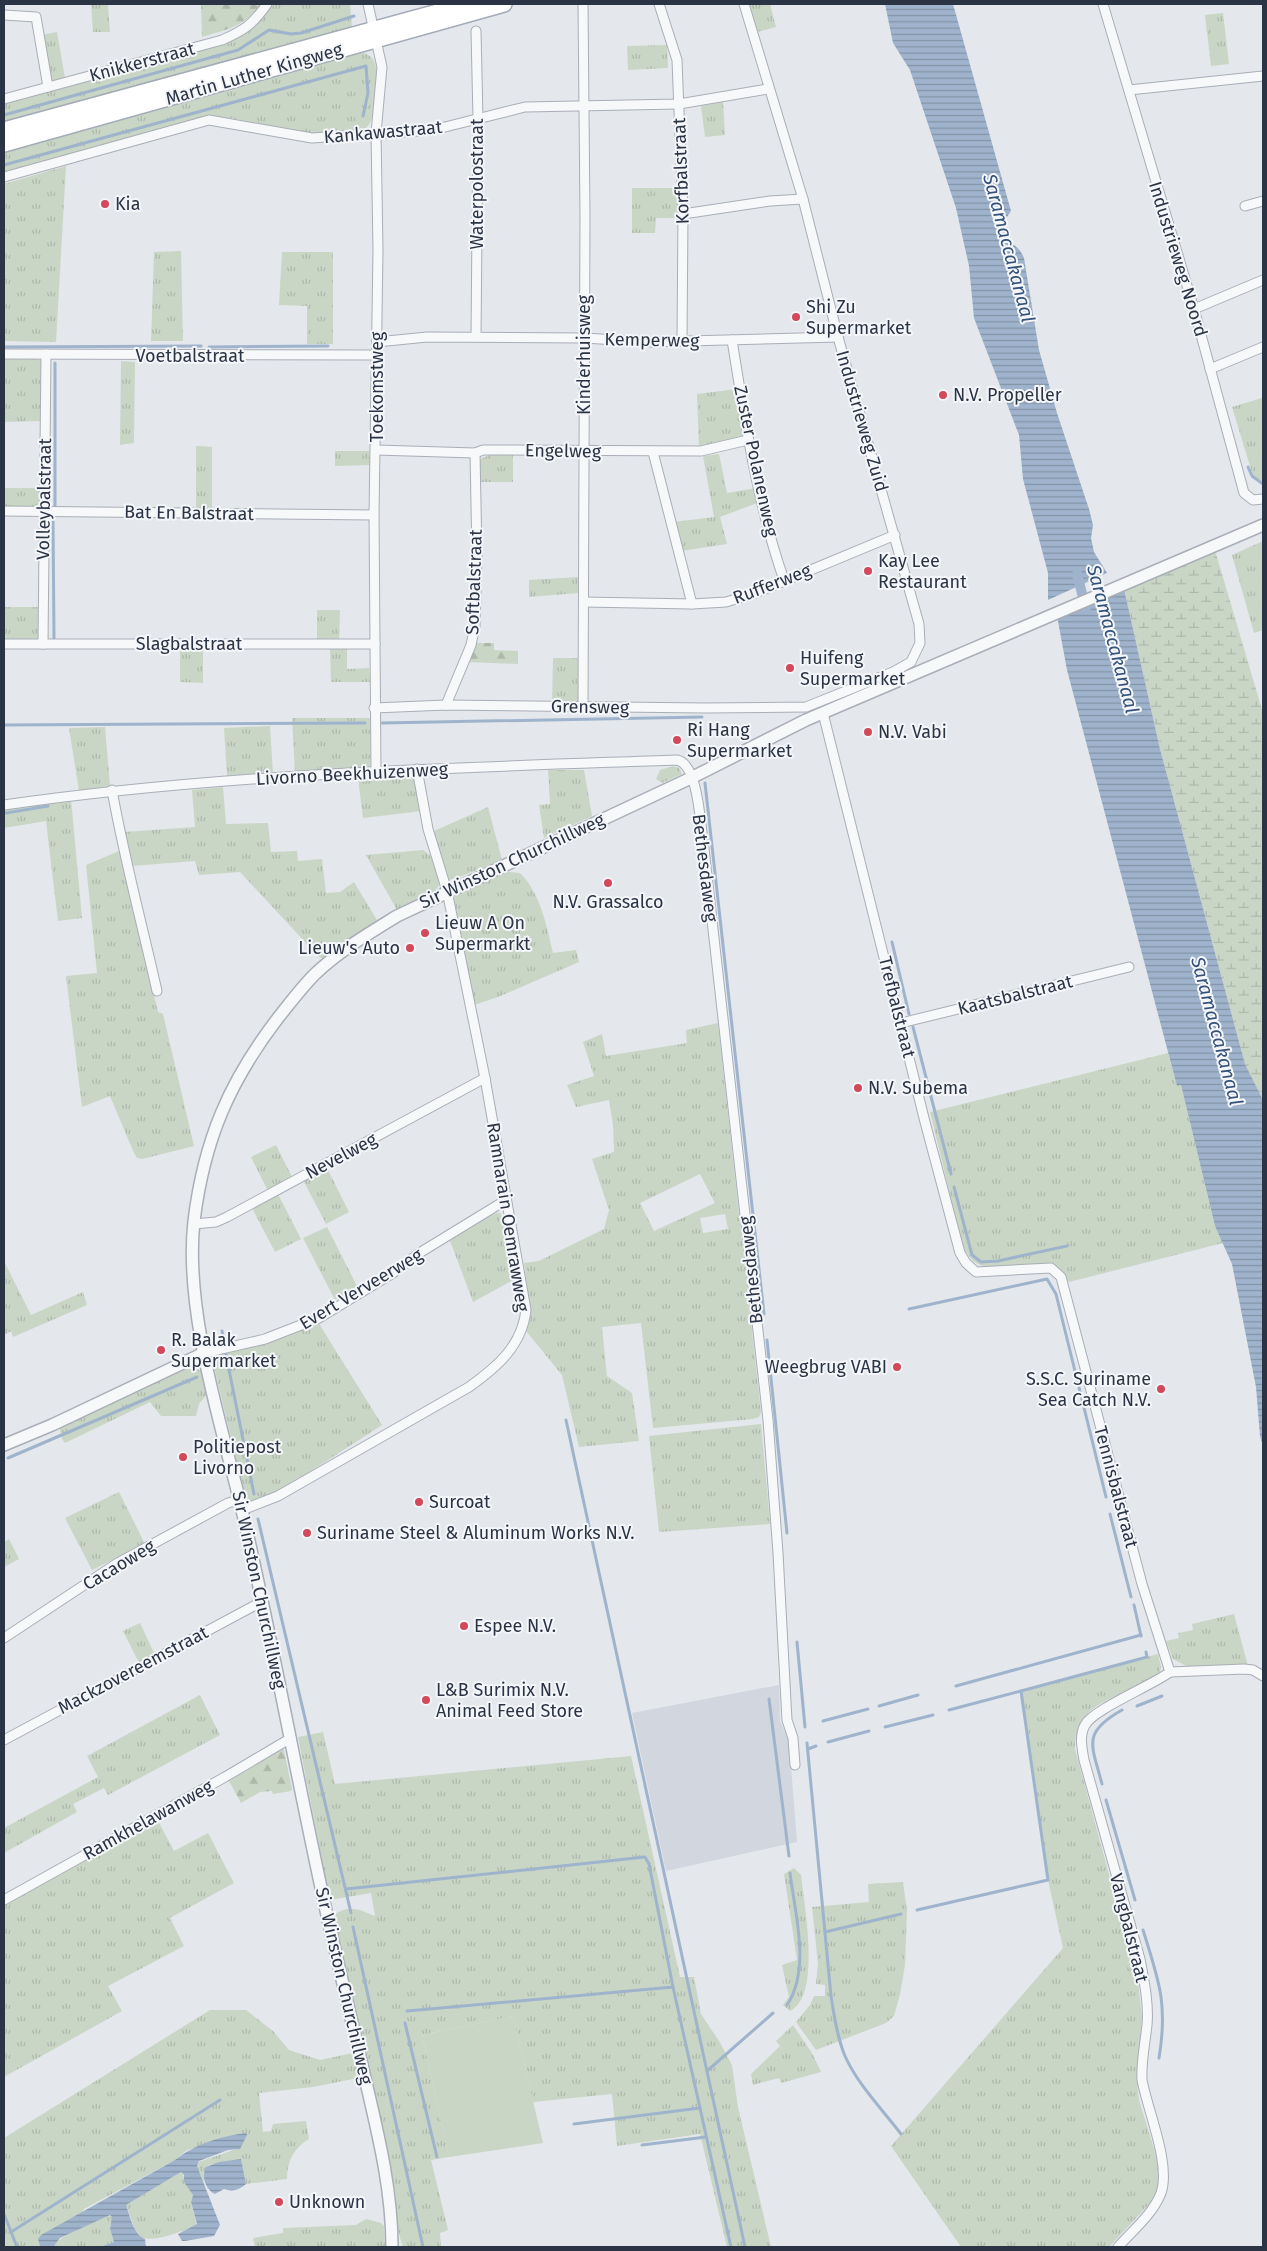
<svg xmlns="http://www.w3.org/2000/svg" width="1267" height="2251" viewBox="0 0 1267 2251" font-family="'Fira Sans',sans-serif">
<defs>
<pattern id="grass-tufts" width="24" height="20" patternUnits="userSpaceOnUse" patternTransform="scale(1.25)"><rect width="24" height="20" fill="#c9d6c5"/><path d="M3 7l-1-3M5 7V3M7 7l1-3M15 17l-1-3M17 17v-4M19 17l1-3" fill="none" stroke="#adb8ab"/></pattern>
<pattern id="forest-firs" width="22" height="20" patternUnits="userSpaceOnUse" patternTransform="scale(1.25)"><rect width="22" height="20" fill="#c9d6c5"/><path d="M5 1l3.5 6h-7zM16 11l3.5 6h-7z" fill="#adb8ab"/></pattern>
<pattern id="wetland-marsh" width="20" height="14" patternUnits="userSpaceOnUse" patternTransform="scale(1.25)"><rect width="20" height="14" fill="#c9d6c5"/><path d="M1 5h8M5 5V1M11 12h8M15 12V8" fill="none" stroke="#adb8ab"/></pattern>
<pattern id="water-rules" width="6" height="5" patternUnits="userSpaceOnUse" patternTransform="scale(1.25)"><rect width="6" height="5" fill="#9fb4cc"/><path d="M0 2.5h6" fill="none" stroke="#8293a7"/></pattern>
</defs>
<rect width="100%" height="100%" fill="#e4e7ec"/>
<polygon fill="#d2d6de" points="779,1685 780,1721 789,1741 797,1842 666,1871 632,1713"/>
<g fill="url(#grass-tufts)" fill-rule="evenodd">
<polygon points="91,4 108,4 110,32 93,32"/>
<polygon points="274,4 350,4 352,28 4,126 4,104 230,42 256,26"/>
<polygon points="749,4 770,4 776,27 757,32"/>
<polygon points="1223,13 1229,64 1211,66 1205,15"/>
<polygon points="57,32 65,78 50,82 42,35"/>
<polygon points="667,45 668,68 628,70 627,46"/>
<path d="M353,52C360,52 366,52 372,58C382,69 377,121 365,129L309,134L231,118L206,116L4,173V149Z"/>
<polygon points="723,102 725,135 705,137 701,106"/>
<polygon points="66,166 56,342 4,341 4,184"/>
<polygon points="632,188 678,188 679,218 656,218 655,233 632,233"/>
<polygon points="181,251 183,341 151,341 154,252"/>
<polygon points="282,252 333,252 333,344 307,344 307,306 279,305"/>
<polygon points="4,359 38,359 42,362 41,421 4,422"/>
<polygon points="121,361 135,362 134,443 120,445"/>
<polygon points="737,389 743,436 741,439 699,448 697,394"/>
<polygon points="1262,398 1263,402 1263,482 1253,476 1232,407"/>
<polygon points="196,446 212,447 212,510 196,510"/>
<polygon points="335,451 369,451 370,465 335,466"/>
<polygon points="492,454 513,455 513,482 478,482 478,460"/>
<polygon points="719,454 727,493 757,488 760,502 720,517 727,544 681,551 674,522 714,517 703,456"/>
<polygon points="4,488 41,488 40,504 37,507 4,507"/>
<polygon points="1263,541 1263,630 1254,633 1232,555"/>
<polygon points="578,577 579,593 529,597 529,580"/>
<polygon points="4,607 41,607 39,639 4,640"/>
<polygon points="317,610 340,610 339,641 317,640"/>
<polygon points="330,648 347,648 347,669 369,668 370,682 331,682"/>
<polygon points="180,650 203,650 203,683 180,682"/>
<polygon points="553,658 580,658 579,701 577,703 552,704"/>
<polygon points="292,718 370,718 370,766 367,768 295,773"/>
<polygon points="270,726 273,774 227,776 224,728"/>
<polygon points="105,727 110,786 79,791 69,728"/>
<polygon points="673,766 679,768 682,774 662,783 656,779 660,770"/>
<polygon points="548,770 584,770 592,816 544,838 539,805 550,804"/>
<polygon points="410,775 416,781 422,811 363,818 358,778"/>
<polygon points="223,787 226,824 268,823 271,852 297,851 298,861 322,859 326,893 340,892 354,882 377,920 324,959 319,957 240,872 199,875 195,861 132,866 124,832 195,827 192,790"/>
<polygon points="71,799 82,918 58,921 46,821 4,828 4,810"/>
<path d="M488,807L502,860L457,878L449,880C438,870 436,845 434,831Z"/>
<polygon points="423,850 432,857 440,882 439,886 433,892 397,910 366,855"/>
<polygon points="119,851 158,1012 163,1014 194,1146 142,1159 137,1158 134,1153 110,1096 82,1107 66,976 97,973 86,865"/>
<path d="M509,872L520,873C540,892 547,927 553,953L576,950L579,962L498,997L474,1005L454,899C461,885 494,875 509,872Z"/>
<path d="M718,1023L761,1412L759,1417L753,1419L653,1428L641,1323L602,1327L607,1376L632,1393L639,1441L579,1447L562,1375L526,1331L530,1310L524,1263L539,1261L604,1229L609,1210L592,1159L614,1152L613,1125L609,1100L576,1107L567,1085L594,1076L583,1042L602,1034L606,1056L687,1043L686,1030ZM700,1174L715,1203L654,1231L640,1203ZM725,1214L728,1229L703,1233L700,1218Z"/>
<polygon points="1168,1053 1177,1086 1181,1085 1215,1226 1223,1243 1069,1282 1059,1269 1047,1263 992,1268 980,1265 973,1261 963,1248 930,1112"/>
<polygon points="276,1145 293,1179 268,1191 251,1157"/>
<polygon points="327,1168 349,1212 326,1224 303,1180"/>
<polygon points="278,1194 301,1239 275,1252 252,1208"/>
<polygon points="500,1213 506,1224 517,1278 473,1302 449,1238 494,1214"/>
<polygon points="327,1227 358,1288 335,1300 303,1238"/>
<polygon points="4,1261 31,1315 83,1292 87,1305 13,1337 11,1331 4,1335"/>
<polygon points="318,1322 382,1425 271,1497 247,1505 211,1354 268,1341"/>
<polygon points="194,1368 202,1371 208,1393 199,1404 196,1416 161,1416 150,1402 65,1443 62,1439 59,1426 183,1370"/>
<polygon points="761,1424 770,1524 659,1532 649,1436"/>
<polygon points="119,1492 145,1544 92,1570 65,1518"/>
<polygon points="9,1539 19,1559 4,1567 4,1542"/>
<polygon points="1234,1614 1248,1666 1188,1667 1173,1659 1166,1641 1179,1638 1178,1633 1193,1630 1192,1624"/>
<polygon points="140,1623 155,1655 139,1663 123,1631"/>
<path d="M1158,1654L1161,1667L1159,1675C1124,1699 1076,1697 1075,1749L1138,1981L1142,2018L1137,2081L1139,2100L1159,2165V2184L1152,2201L1109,2247H961L891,2146L1063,1948L1048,1880L1021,1691Z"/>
<polygon points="200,1695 220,1735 108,1795 104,1788 73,1804 77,1812 4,1853 4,1828 98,1777 87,1756"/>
<path d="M323,1732L335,1784L631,1756L680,1977H694L701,2014L719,2041L732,2065L738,2107L771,2247H727L700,2134L617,2146L612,2094L533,2102L513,2016L422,2035L449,2157L431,2160L448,2230L440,2233L441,2247H403C395,2225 398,2212 395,2190L334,1919L335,1914C350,1904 361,1910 375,1916L371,1893L330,1900L298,1737Z"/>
<polygon points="157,1819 174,1851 208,1833 234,1883 170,1918 184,1946 108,1986 122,2011 4,2077 4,1903"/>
<path d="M794,1868L801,1875C804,1905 822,1996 790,2011L783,2005L789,1997L782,1965L797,1960L784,1874Z"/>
<polygon points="903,1882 907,1911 905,1965 900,1994 894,2016 886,2023 816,2050 796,2022 810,2005 814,1996 825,1996 825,1985 816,1984 818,1964 812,1907 869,1902 868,1884"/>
<path d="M210,2010H246L273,2031L289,2050L320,2060L353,2053L358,2078L313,2087L259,2093L263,2132L271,2131L273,2124L306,2121L309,2139C294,2148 287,2161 287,2179L246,2184L241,2159L209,2165C204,2169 203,2175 205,2181H203L197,2166L199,2162L236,2149L247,2135L187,2150L175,2160L84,2209L82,2213L38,2239L40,2247H4V2138Z"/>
<polygon points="793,2025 812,2053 821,2072 781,2083 779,2078 753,2085 751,2074 780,2046 776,2041"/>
<path d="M181,2172L193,2195L191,2202L197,2226C181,2230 160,2242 142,2238L135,2230L126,2205Z"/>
<path d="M108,2215L112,2217L110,2229L114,2242L100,2247H53C58,2236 95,2222 108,2215Z"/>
<polygon points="366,2219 381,2223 384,2226 385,2247 255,2247 253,2238 283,2233 283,2228 356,2225"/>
</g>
<g fill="url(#forest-firs)">
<path d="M201,4H261C244,27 228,29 202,37Z"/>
<polygon points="475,643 494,643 494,650 518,651 518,664 468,662"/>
<polygon points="283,1746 292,1789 291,1791 273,1794 272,1791 260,1792 241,1803 228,1779"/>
</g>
<polygon fill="url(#wetland-marsh)" points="1212,540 1263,713 1263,1100 1245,1064 1160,749 1122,580"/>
<polygon fill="#c9d6c5" points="513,2016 543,2143 449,2157 422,2035"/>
<g fill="url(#water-rules)">
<path d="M885,4H953L1011,211L1005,220C1006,226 1007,236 1011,241C1016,249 1019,246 1024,258L1039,350L1057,413L1089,509L1093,525L1091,538L1094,552L1107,573L1048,600V573L1023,479L1019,435L974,318L969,266L956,208L910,70L893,43Z"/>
<polygon points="1122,580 1160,749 1245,1064 1263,1100 1263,1446 1260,1436 1256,1387 1232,1264 1215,1226 1181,1085 1177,1086 1067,670 1057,616"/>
<path d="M246,2133L247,2135L240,2149L228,2150L199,2161L197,2166L220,2225L214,2236L185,2241H182L178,2234L197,2224L191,2202L193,2195L184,2182V2175L181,2172L126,2205C130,2216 133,2234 145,2239L146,2247H100L114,2242L110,2229L112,2217L110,2215L60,2238L53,2247H40L38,2239L41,2235L175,2160C197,2143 219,2137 246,2133Z"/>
<path d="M241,2159L246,2184C239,2190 233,2192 224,2189L215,2194C206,2190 201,2177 206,2167L219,2162Z"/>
</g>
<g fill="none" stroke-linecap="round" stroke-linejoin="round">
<g stroke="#9fb4cc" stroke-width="3">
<polyline points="4,115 238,50 269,30 291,34 301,33 354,16"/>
<polyline points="4,165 366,66 368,93 363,116"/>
<polyline points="4,347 201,346"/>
<polyline points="209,347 328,346"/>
<polyline points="1248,467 1252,476 1263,484"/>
<polyline points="55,507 55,363"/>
<polyline points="53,518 54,638"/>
<polyline points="382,723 702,717"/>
<polyline points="4,725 365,723"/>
<polyline points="705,783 764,1314"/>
<polyline points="6,813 48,806"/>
<polyline points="892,942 909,1014"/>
<polyline points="913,1027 951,1174"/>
<polyline points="954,1187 972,1255 981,1262 998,1261 1067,1246"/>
<polyline points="909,1309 1047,1279 1056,1294 1106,1497"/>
<polyline points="222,1331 224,1342"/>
<polyline points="767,1340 787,1533"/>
<polyline points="225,1350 254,1494"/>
<polyline points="566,1420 745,2247"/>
<polyline points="8,1458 197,1377"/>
<polyline points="1110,1514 1131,1597"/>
<polyline points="258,1519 351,1913"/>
<polyline points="1134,1605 1141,1636"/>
<polyline points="797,1642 805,1727"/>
<polyline points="956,1686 1141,1635"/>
<polyline points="1021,1691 1147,1657 1146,1652"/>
<polyline points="769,1699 789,1856"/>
<polyline points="879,1706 918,1695"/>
<polyline points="1137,1706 1162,1696"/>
<polyline points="823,1721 868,1709"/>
<polyline points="885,1727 933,1715"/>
<polyline points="828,1742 869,1731"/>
<path d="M807,1743L831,1996C834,2015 837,2037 845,2056C858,2085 882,2109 901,2134"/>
<polyline points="808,1749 816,1746"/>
<path d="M1102,1784C1092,1745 1081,1733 1122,1710"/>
<polyline points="1106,1800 1135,1900"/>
<polyline points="346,1889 645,1857 649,1864 673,1987 407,2011"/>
<polyline points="917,1910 1048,1880 1021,1691 949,1710"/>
<polyline points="353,1927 423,2247"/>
<path d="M1143,1930C1159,1981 1168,2004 1159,2058"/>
<polyline points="825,1932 901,1914"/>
<polyline points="673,1987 731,2247"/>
<path d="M787,2005C811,1969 795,1914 790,1873"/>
<polyline points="405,2023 437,2157"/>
<polyline points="707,2071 773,2013"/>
<polyline points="574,2124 700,2108"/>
<polyline points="642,2145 706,2137"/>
<polyline points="4,2214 17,2247"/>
<polyline points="11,2232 220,2100"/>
</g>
<polyline stroke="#9fb4cc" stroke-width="10" points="1077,574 1086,609"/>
<g stroke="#a9aeb7" stroke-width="11">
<g id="minor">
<polyline points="368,4 382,67 376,133 378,250 374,515 376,771"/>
<polyline points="659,4 677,60 683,214 682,341"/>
<polyline points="1103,4 1194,309 1244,493 1253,500 1263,499"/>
<polyline points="4,15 36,17 48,87"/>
<polyline points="1129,90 1263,76"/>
<path d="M4,99L222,40C245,30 253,24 267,4"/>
<polyline points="4,177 209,120 312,138 418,131 445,127 525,107 679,104 768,89"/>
<polyline points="1245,206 1263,201"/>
<polyline points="683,214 770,201 803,199"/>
<polyline points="1194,309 1263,280"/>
<polyline points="476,337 478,119 476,31"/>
<path d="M732,340C745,421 757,503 784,580"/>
<polyline points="377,342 427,337 584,338 650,342 838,337"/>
<polyline points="4,354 376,355"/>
<polyline points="1210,369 1263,347"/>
<polyline points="376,450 475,453 483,450 701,451 748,440"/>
<polyline points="653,452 692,604"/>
<polyline points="4,511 374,515"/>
<polyline points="584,602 692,604 726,602 753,594 895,535"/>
<polyline points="4,644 375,644"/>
<polyline points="43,644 46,354"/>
<polyline points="446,705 471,645 475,626 477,556 475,453"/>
<polyline points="583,707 585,217 583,4"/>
<polyline points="374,708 446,705 705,708 806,707 893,672 911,662 920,643 919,624 838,337 803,199 744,4"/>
<polyline points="823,713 925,1122 960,1253 966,1263 976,1272 1051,1268 1061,1277 1142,1584 1170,1672"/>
<path d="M112,790C124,858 142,924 157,991"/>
<path d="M4,805C226,773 452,768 677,760C698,764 700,822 703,840L768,1420L778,1553L787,1720L793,1738L795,1765"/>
<polyline points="901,1023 1129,967"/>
<polyline points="194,1224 216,1222 227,1217 485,1078"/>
<polyline points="204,1353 265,1339 319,1318 393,1273 421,1252 506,1200"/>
<path d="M242,1510L278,1496L469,1387C497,1367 522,1346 526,1310L485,1078L447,891L428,829L417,769"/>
<polyline points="4,1638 116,1564 228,1503 239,1500"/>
<polyline points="1170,1672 1244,1669 1253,1670 1263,1676"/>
<polyline points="4,1740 263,1601"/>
<polyline points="4,1900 225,1777 291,1738"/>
<path d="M1118,2247C1132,2231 1153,2214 1161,2193C1171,2164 1148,2112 1142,2080C1141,2062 1145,2044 1147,2025C1149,2004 1144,1980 1140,1959L1084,1760C1082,1748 1079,1736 1085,1725C1094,1709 1151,1686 1170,1672"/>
</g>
</g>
<g stroke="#a9aeb7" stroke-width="14">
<g id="tertiary">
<polyline points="4,1445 52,1425 204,1353"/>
<path d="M392,2247C392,2189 378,2134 365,2078C353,2026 341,1975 329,1924C298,1786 274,1647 242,1510C221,1423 184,1310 194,1221C204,1140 229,1082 278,1018C290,1003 301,988 315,974C339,951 368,934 397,916L693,777L806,720L1263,525"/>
</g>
</g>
<g stroke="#a3abb8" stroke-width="18">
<g id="primary">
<polyline points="4,130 467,4"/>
<polyline points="4,144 504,4"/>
</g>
</g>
<use href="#minor" stroke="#f7f8fa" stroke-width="9"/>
<use href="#tertiary" stroke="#f7f8fa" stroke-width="11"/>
<use href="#primary" stroke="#fff" stroke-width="15"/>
</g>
<g fill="#d1495b" stroke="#f4f6f9" stroke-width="2">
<circle cx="105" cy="204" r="5"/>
<circle cx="796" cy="317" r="5"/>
<circle cx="943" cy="395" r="5"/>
<circle cx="868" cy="571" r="5"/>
<circle cx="790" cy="668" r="5"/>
<circle cx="868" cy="732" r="5"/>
<circle cx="677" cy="740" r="5"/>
<circle cx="608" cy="883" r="5"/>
<circle cx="425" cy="933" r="5"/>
<circle cx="410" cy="948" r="5"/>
<circle cx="858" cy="1088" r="5"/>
<circle cx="161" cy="1350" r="5"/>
<circle cx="897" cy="1367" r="5"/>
<circle cx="1161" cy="1389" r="5"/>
<circle cx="183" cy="1457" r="5"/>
<circle cx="419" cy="1502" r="5"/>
<circle cx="307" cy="1533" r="5"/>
<circle cx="464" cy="1626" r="5"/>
<circle cx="426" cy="1700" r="5"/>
<circle cx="279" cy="2202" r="5"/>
</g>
<g text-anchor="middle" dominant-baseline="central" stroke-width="4" stroke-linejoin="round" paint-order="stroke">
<g font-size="18" fill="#2b3445" stroke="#f4f6f9">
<text transform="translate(142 62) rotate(-15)">Knikkerstraat</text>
<text transform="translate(254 74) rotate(-16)">Martin Luther Kingweg</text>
<text transform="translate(383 132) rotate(-5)">Kankawastraat</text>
<text transform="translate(681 171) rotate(-92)">Korfbalstraat</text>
<text transform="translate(477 184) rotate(-90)">Waterpolostraat</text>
<text transform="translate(1178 259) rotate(73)">Industrieweg Noord</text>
<text transform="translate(652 340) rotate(1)">Kemperweg</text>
<text transform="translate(584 355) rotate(-90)">Kinderhuisweg</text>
<text x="190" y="356">Voetbalstraat</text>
<text transform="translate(377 387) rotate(-90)">Toekomstweg</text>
<text transform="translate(862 421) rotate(74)">Industrieweg Zuid</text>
<text transform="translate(563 451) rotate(1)">Engelweg</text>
<text transform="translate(756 461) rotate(78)">Zuster Polanenweg</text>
<text transform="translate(44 499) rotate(-89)">Volleybalstraat</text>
<text transform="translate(189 513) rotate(1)">Bat En Balstraat</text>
<text transform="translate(474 582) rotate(-88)">Softbalstraat</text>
<text transform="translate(772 584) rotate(-21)">Rufferweg</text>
<text x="189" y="644">Slagbalstraat</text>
<text transform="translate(590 707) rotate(1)">Grensweg</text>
<text transform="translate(352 774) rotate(-3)">Livorno Beekhuizenweg</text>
<text transform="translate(512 861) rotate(-25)">Sir Winston Churchillweg</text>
<text transform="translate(705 868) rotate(83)">Bethesdaweg</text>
<text transform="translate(1015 995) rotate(-14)">Kaatsbalstraat</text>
<text transform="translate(897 1007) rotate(76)">Trefbalstraat</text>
<text transform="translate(341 1156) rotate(-28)">Nevelweg</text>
<text transform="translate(508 1217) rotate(81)">Ramnarain Oemrawweg</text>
<text transform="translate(751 1270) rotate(-96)">Bethesdaweg</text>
<text transform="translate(361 1289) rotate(-31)">Evert Verveerweg</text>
<text transform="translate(1116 1487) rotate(75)">Tennisbalstraat</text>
<text transform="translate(119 1565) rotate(-31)">Cacaoweg</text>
<text transform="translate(259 1590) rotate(78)">Sir Winston Churchillweg</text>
<text transform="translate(133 1670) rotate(-28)">Mackzovereemstraat</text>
<text transform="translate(148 1820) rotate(-29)">Ramkhelawanweg</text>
<text transform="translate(1129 1928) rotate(76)">Vangbalstraat</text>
<text transform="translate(344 1986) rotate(77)">Sir Winston Churchillweg</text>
</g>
<g font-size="18" fill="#2b3445" stroke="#f4f6f9" text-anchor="start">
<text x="115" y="204">Kia</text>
<text x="806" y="307">Shi Zu<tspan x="806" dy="21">Supermarket</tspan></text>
<text x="953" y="395">N.V. Propeller</text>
<text x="878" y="561">Kay Lee<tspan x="878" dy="21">Restaurant</tspan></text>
<text x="800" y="658">Huifeng<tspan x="800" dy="21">Supermarket</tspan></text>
<text x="687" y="730">Ri Hang<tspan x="687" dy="21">Supermarket</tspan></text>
<text x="878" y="732">N.V. Vabi</text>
<text x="608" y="902" text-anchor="middle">N.V. Grassalco</text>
<text x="435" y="923">Lieuw A On<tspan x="435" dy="21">Supermarkt</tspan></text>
<text x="400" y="948" text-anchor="end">Lieuw's Auto</text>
<text x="868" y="1088">N.V. Subema</text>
<text x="171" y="1340">R. Balak<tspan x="171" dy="21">Supermarket</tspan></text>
<text x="887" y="1367" text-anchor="end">Weegbrug VABI</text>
<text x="1151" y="1379" text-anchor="end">S.S.C. Suriname<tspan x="1151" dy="21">Sea Catch N.V.</tspan></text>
<text x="193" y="1447">Politiepost<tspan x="193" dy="21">Livorno</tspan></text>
<text x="429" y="1502">Surcoat</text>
<text x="317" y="1533">Suriname Steel &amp; Aluminum Works N.V.</text>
<text x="474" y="1626">Espee N.V.</text>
<text x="436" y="1690">L&amp;B Surimix N.V.<tspan x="436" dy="21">Animal Feed Store</tspan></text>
<text x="289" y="2202">Unknown</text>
</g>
<g font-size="19" font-style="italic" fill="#34527a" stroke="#f4f6f9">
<text transform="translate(1009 248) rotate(75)">Saramaccakanaal</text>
<text transform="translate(1113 639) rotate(75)">Saramaccakanaal</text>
<text transform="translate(1217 1031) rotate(75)">Saramaccakanaal</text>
</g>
</g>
<rect width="1267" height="2251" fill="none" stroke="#2b3445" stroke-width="10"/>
</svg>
